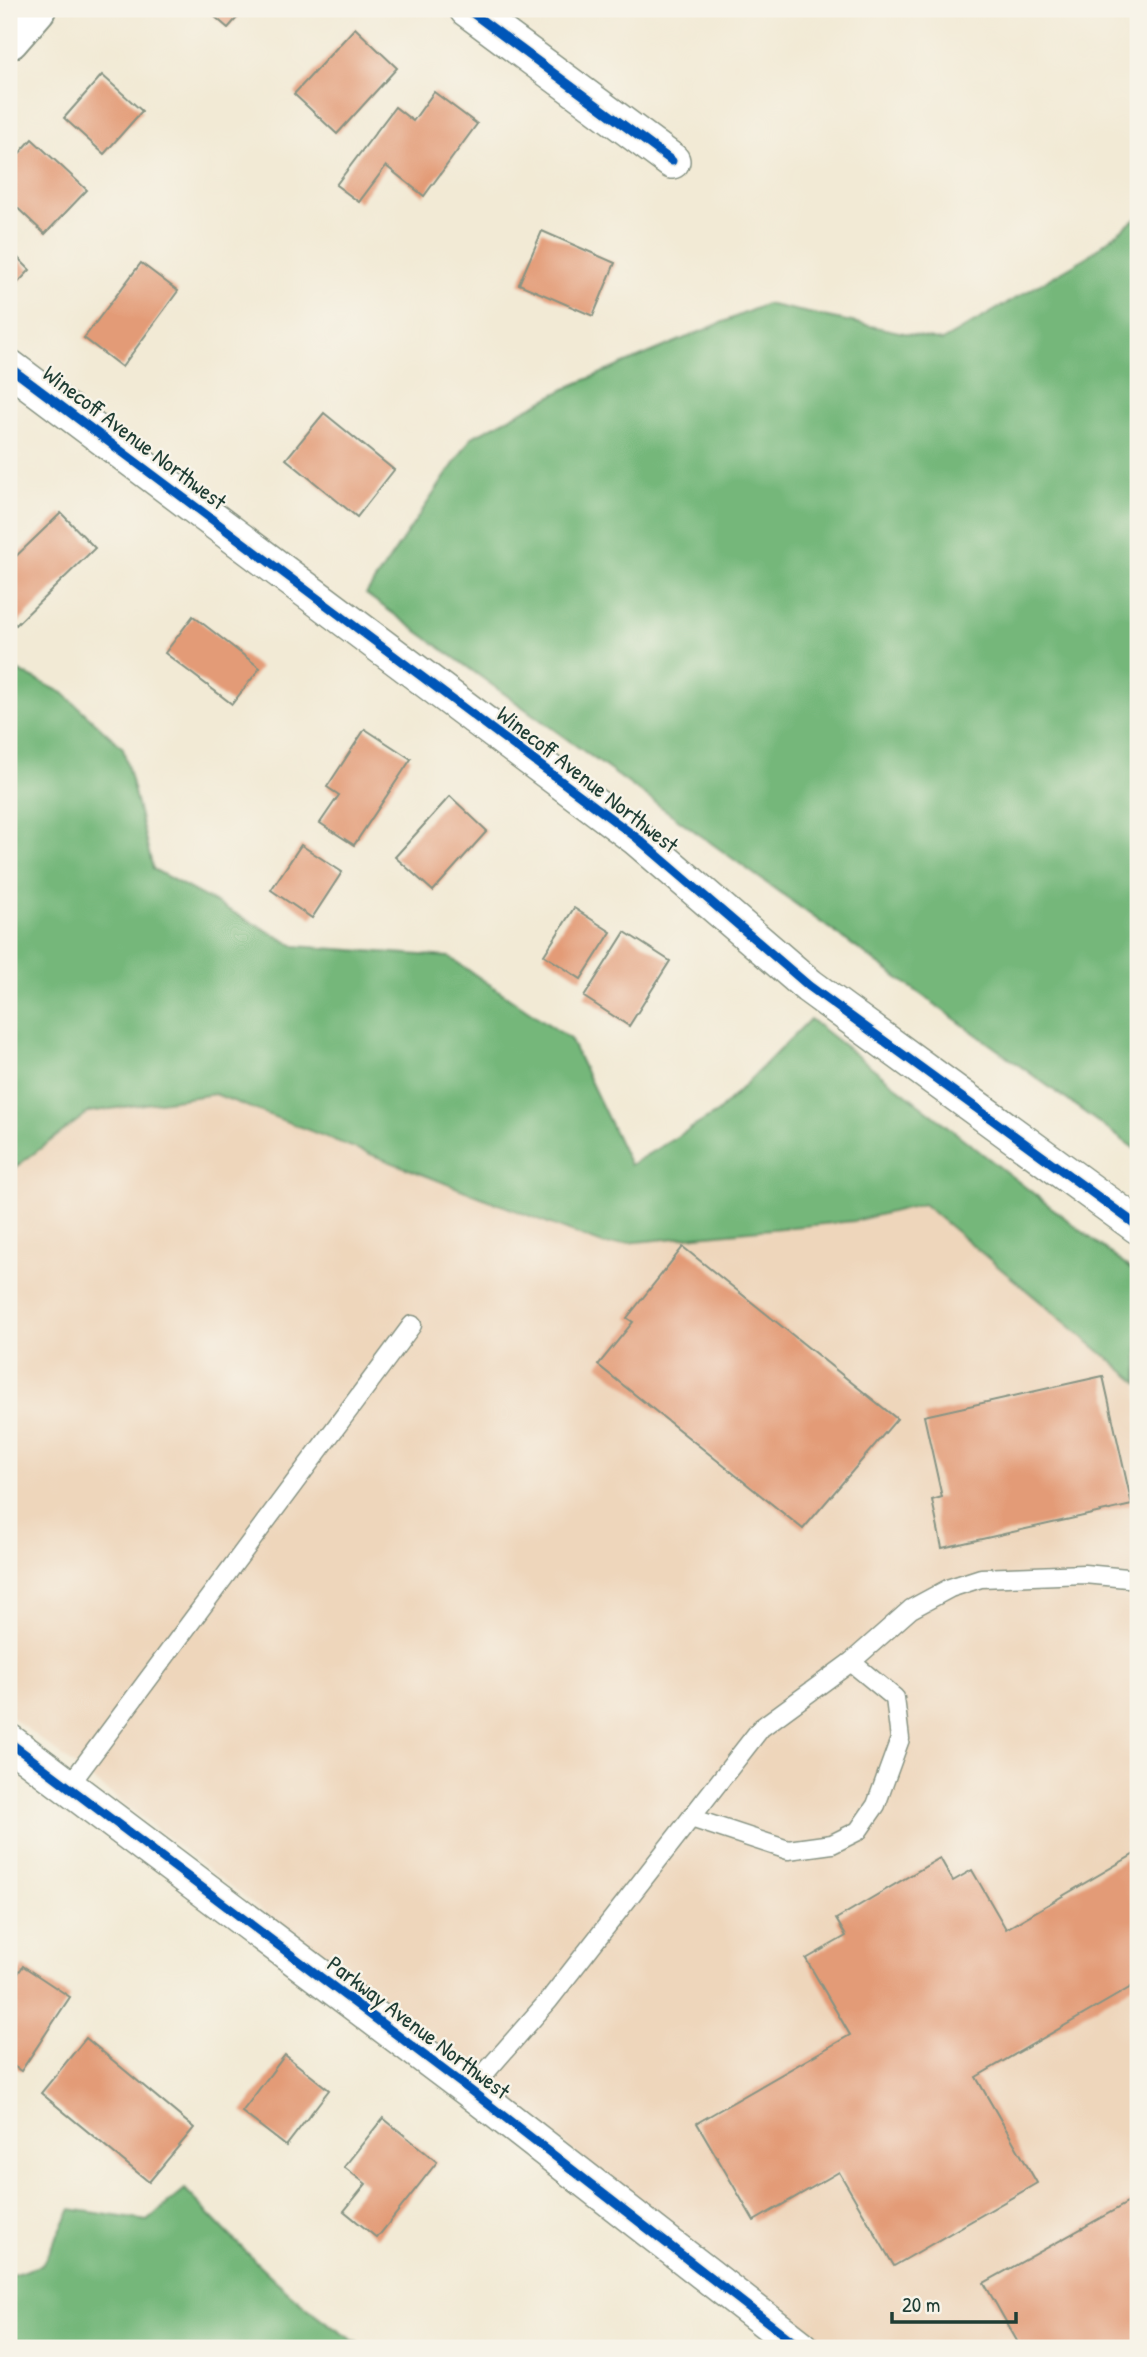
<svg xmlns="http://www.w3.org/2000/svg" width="1147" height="2357" viewBox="0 0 1147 2357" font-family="'Patrick Hand',sans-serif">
<rect width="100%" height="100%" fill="#f7f3e8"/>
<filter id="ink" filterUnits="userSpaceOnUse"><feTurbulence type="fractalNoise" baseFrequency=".0143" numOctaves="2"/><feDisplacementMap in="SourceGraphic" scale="14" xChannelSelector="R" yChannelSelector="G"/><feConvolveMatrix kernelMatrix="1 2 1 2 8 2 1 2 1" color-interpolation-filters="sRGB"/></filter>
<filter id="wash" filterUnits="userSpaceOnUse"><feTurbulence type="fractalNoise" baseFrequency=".00686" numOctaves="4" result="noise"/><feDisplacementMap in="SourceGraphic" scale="28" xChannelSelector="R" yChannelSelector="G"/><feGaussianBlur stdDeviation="1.57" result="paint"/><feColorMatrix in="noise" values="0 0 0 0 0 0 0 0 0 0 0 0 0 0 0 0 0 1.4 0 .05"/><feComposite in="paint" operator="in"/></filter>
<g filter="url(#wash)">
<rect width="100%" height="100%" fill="#f2ead5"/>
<polygon fill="#eed6bb" points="215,1094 735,1230 854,1221 923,1204 1138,1383 1138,2348 828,2348 9,1715 9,1172 89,1112"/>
<g fill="#74b77a" stroke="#4a7a57" stroke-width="2">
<polygon points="1138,217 1138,1151 366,594 472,437 571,386 766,304 942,341 1085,258"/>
<polygon points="9,666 63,693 123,748 153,869 295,946 449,957 570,1039 630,1165 718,1112 810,1019 1138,1275 1138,1383 923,1204 854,1221 605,1245 215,1094 89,1112 9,1172"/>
<path d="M185,2189C241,2247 295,2308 366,2348H9V2276L42,2265L71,2209L147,2221Z"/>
</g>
<g id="blocks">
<g fill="#e39b77">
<polygon points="206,9 245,9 228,28"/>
<polygon points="355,28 397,68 337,134 294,94"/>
<polygon points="102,75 142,111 104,154 64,118"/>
<polygon points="434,92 477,124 424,196 386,166 359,202 336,185 395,107 413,121"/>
<polygon points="32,139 87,190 45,234 9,200 9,165"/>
<polygon points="542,231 615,263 593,316 519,284"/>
<polygon points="9,249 30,270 9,292"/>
<polygon points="141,263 178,291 122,367 84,338"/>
<polygon points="324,413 394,470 357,517 286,459"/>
<polygon points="61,513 95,548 16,625 9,618 9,563"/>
<polygon points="193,616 260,668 232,704 165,653"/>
<polygon points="365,729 411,759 354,845 320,823 339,795 327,787"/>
<polygon points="450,796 487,831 433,891 395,857"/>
<polygon points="301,845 342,872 312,918 271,890"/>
<polygon points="574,908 611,932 581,979 544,955"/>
<polygon points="625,932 670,961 629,1026 584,997"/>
<polygon points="683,1247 897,1419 803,1529 598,1365 633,1322 627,1318"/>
<polygon points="1103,1376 1132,1505 942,1548 932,1500 942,1497 924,1416"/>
<polygon points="1138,1852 1138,1983 976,2077 1037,2183 894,2266 839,2172 754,2221 697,2123 850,2035 806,1959 846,1936 836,1919 940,1858 953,1881 972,1870 1006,1929"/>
<polygon points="23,1966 70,1997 21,2071 9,2063 9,1987"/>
<polygon points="86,2038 194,2128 149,2182 41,2093"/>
<polygon points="285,2055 329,2090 286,2146 242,2112"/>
<polygon points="383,2118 437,2162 377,2238 344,2211 366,2184 344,2167"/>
<polygon points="1138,2197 1138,2348 1021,2348 984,2283"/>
</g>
</g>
</g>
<g filter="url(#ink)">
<use href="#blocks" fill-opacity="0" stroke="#889484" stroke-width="2"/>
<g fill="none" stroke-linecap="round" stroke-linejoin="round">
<g stroke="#889484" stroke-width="21">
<g id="lane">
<polyline points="68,1787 412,1325"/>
<polyline points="691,1818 788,1850 832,1844 858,1831 876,1805 900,1739 895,1698 851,1662"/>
<polyline points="470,2090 549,2000 761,1728 851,1662 911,1609 950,1588 981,1578 1084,1574 1138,1579"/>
</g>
</g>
<g stroke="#889484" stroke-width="38">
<g id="street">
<polyline points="467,9 672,161"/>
<polyline points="9,367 637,838 809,986 1138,1226"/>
<polyline points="9,1742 470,2090 801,2348"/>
</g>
</g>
<g stroke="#889484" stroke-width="42">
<polyline id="secondary" points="9,40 36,9"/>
</g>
<use href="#lane" stroke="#fff" stroke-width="18"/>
<use href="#street" stroke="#fff" stroke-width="35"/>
<use href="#secondary" stroke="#fff" stroke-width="38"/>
<g stroke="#f7f3e8" stroke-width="13">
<g id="cycleway">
<polyline points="467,9 672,161"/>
<polyline points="9,367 637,838 809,986 1138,1226"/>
<polyline points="9,1742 470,2090 801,2348"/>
</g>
</g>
<use href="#cycleway" stroke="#0057b8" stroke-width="9"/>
</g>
</g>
<g text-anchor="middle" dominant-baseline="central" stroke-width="5" stroke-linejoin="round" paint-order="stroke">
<g font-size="23" fill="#1f3d34" stroke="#f7f3e8">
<text transform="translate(135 437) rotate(37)">Winecoff Avenue Northwest</text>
<text transform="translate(588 779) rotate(38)">Winecoff Avenue Northwest</text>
<text transform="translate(419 2027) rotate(37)">Parkway Avenue Northwest</text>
</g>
</g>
<rect width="1147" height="2357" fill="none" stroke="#f7f3e8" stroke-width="35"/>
<path d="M892 2312v10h124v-10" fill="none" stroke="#1f3d34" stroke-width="3.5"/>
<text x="902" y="2312" font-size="21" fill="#1f3d34" stroke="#f7f3e8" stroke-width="5" paint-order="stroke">20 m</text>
</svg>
